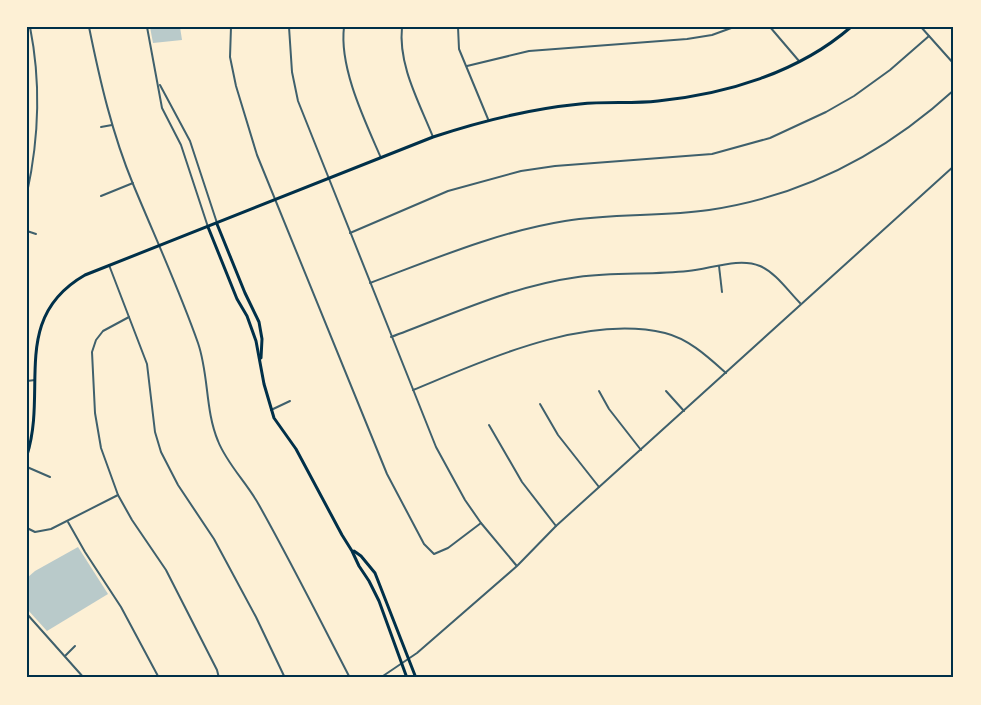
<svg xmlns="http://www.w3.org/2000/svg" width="981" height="705" viewBox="0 0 981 705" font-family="Manrope,sans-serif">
<rect width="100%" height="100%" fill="#fdf0d5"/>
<g fill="#b9caca">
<polygon points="150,27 180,27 182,40 153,43"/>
<polygon points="78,547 108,594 47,631 27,609 27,578 35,571"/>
</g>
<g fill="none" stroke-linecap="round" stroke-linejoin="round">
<g stroke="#3f606c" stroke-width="2">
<path d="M89,27C100,81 112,133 133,184C155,237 179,289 198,343C209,375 205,410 218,441C227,464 247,483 259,505C291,562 320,620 350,678"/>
<polyline points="231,27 230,57 236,86 257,155 387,474 424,544 434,554 448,548 481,523"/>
<polyline points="289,27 292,72 298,101 436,447 465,500 481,523 516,565"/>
<path d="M344,27C339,68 365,121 381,158"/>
<path d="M402,27C398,65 419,102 433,137"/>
<polyline points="458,27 459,49 488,119"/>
<polyline points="770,27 799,61"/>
<polyline points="921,27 954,64"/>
<polyline points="467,66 529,51 687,39 712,35 734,27"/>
<polyline points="101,127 112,125"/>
<path d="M27,193C39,138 41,82 30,27"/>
<polyline points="101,196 133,183"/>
<polyline points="27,231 36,234"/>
<polyline points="350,233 448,191 521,171 555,166 712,154 770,138 826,112 854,96 890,70 929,36"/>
<polyline points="109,265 147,364 155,432 161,452 178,485 214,539 256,617 285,678"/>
<polyline points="719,266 722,292"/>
<path d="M370,283C434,259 497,232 565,221C613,213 661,217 709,210C803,196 885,153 954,90"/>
<polyline points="129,317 103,331 96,340 92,352 95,413 101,448 118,495 132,520 166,570 217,670 219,678"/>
<path d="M391,337C453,314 512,286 578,277C615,272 651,275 688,271C710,269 739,257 760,266C776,273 788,291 800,303"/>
<polyline points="27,381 35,380"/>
<path d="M413,390C486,360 584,314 665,333C689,339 708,357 726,373"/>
<polyline points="599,391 609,409 641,450"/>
<polyline points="666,391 684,411"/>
<polyline points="540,404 558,435 599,487"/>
<polyline points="271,410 290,401"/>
<polyline points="489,425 522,482 556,526"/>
<polyline points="27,467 50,477"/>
<polyline points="68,522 85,552 121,607 159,678"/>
<polyline points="27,528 35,532 51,529 118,495"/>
<polyline points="27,614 84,678"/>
<polyline points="65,656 75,646"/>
<polyline points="380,678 417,653 517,566 556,526 954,166"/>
</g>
<g stroke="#3f606c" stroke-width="2">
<polyline points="147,27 162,108 181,145 208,227"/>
<polyline points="160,85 190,141 217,223"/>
</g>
<g stroke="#003049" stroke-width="3">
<polyline points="217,224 245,293 259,322 262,339 261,358"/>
<polyline points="208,227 237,299 247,316 256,341 264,384 274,418 296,449 342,535 352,551 359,566 369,581 379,601 407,678"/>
<path d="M27,455C48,389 10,318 85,275L433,137C481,121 529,109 580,104C606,101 632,104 658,101C726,94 798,73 851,27"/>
<polyline points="354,551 361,556 375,573 416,678"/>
</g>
</g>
<rect width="981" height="705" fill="none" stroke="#fdf0d5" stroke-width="57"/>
<rect x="28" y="28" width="924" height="648" fill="none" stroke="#003049" stroke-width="2"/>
</svg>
